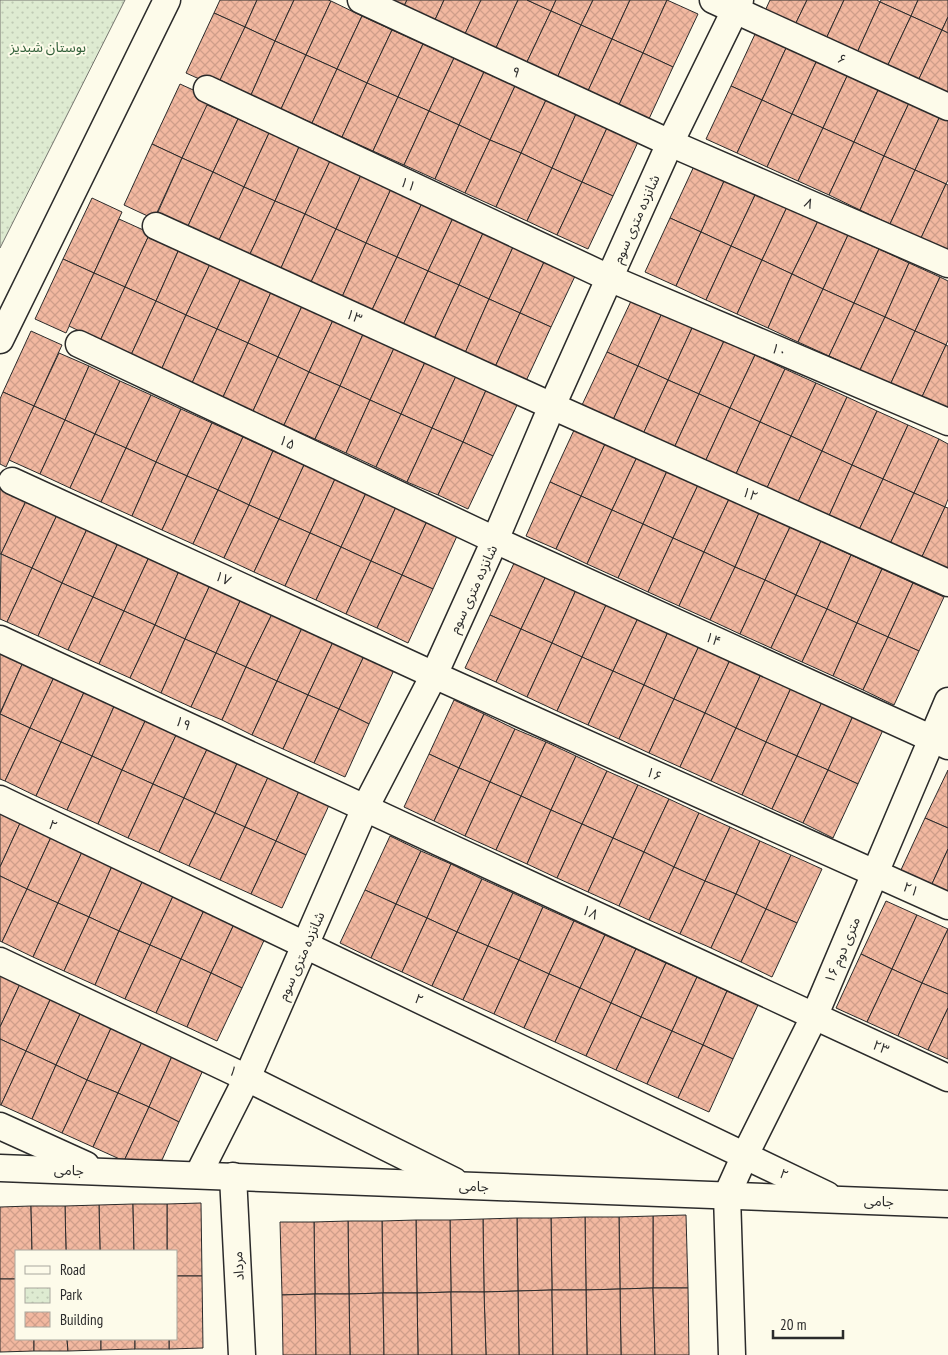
<svg xmlns="http://www.w3.org/2000/svg" width="948" height="1355" viewBox="0 0 948 1355" font-family="'PT Sans Narrow','Noto Sans Arabic',sans-serif">
<defs>
<pattern id="park-dots" width="8" height="8" patternUnits="userSpaceOnUse" patternTransform="scale(1.25)"><rect width="8" height="8" fill="#deebd1"/><path d="M2 2h.1M6 6h.1" fill="none" stroke="#bfcab4" stroke-width="1.8" stroke-linecap="round"/></pattern>
<pattern id="building-cross-hatch" width="8" height="8" patternUnits="userSpaceOnUse" patternTransform="scale(1.25)"><rect width="8" height="8" fill="#f2b8a0"/><path d="M0 0l8 8M0 8l8-8" fill="none" stroke="#d09e8a"/></pattern>
</defs>
<rect width="100%" height="100%" fill="#fdfbea"/>
<polygon fill="url(#park-dots)" stroke="#74746e" points="0,0 125,0 0,248"/>
<g fill="url(#building-cross-hatch)" stroke="#2b2b2b">
<polygon points="220,0 257,0 245,27 214,13"/>
<polygon points="257,0 294,0 275,41 245,27"/>
<polygon points="294,0 328,0 331,1 306,55 275,41"/>
<polygon points="385,0 407,0 403,8"/>
<polygon points="407,0 444,0 434,22 403,8"/>
<polygon points="444,0 481,0 464,36 434,22"/>
<polygon points="481,0 518,0 495,50 464,36"/>
<polygon points="518,0 527,0 551,11 526,64 495,50"/>
<polygon points="527,0 556,0 551,11"/>
<polygon points="556,0 593,0 581,25 551,11"/>
<polygon points="593,0 630,0 612,39 581,25"/>
<polygon points="630,0 667,0 643,53 612,39"/>
<polygon points="667,0 698,14 673,67 643,53"/>
<polygon points="770,0 807,0 794,27 764,13"/>
<polygon points="807,0 844,0 825,41 794,27"/>
<polygon points="844,0 877,0 880,2 856,55 825,41"/>
<polygon points="881,0 918,0 911,16 880,2"/>
<polygon points="918,0 948,0 948,17 942,30 911,16"/>
<polygon points="331,1 362,16 337,69 306,55"/>
<polygon points="880,2 911,16 886,69 856,55"/>
<polygon points="551,11 581,25 557,78 526,64"/>
<polygon points="214,13 245,27 217,87 186,73"/>
<polygon points="362,16 392,30 367,83 337,69"/>
<polygon points="911,16 942,30 917,83 886,69"/>
<polygon points="948,17 948,33 942,30"/>
<polygon points="581,25 612,39 587,93 557,78"/>
<polygon points="245,27 275,41 251,95 220,80"/>
<polygon points="392,30 423,44 398,97 367,83"/>
<polygon points="942,30 948,33 948,97 917,83"/>
<polygon points="756,32 787,46 762,100 731,86"/>
<polygon points="612,39 643,53 618,107 587,93"/>
<polygon points="275,41 306,55 281,109 251,95"/>
<polygon points="423,44 454,58 429,111 398,97"/>
<polygon points="787,46 817,60 792,114 762,100"/>
<polygon points="643,53 673,67 648,121 618,107"/>
<polygon points="306,55 337,69 312,123 281,109"/>
<polygon points="454,58 484,72 459,125 429,111"/>
<polygon points="817,60 848,74 823,128 792,114"/>
<polygon points="337,69 367,83 342,137 312,123"/>
<polygon points="484,72 515,86 490,140 459,125"/>
<polygon points="848,74 879,88 854,142 823,128"/>
<polygon points="367,83 398,97 373,151 342,137"/>
<polygon points="180,84 211,98 182,158 152,144"/>
<polygon points="515,86 546,100 521,153 490,140"/>
<polygon points="731,86 762,100 737,153 706,139"/>
<polygon points="879,88 909,103 884,156 854,142"/>
<polygon points="398,97 429,111 404,165 373,151"/>
<polygon points="546,100 576,114 552,168 521,153"/>
<polygon points="762,100 792,114 767,167 737,153"/>
<polygon points="909,103 940,116 915,170 884,156"/>
<polygon points="207,105 238,119 213,172 182,158"/>
<polygon points="429,111 459,125 435,179 404,165"/>
<polygon points="576,114 607,128 582,182 552,168"/>
<polygon points="792,114 823,128 798,181 767,167"/>
<polygon points="940,116 948,120 948,180 946,184 915,170"/>
<polygon points="238,119 269,133 244,187 213,172"/>
<polygon points="459,125 490,140 465,193 435,179"/>
<polygon points="607,128 638,142 613,196 582,182"/>
<polygon points="823,128 854,142 829,195 798,181"/>
<polygon points="269,133 299,147 275,201 244,187"/>
<polygon points="490,140 521,153 496,207 465,193"/>
<polygon points="854,142 884,156 860,210 829,195"/>
<polygon points="152,144 182,158 154,219 124,205"/>
<polygon points="299,147 330,161 305,214 275,201"/>
<polygon points="521,153 552,168 527,221 496,207"/>
<polygon points="884,156 915,170 890,224 860,210"/>
<polygon points="182,158 213,172 188,226 158,212"/>
<polygon points="330,161 361,175 336,229 305,214"/>
<polygon points="695,164 725,179 701,232 670,218"/>
<polygon points="552,168 582,182 557,235 527,221"/>
<polygon points="915,170 946,184 921,238 890,224"/>
<polygon points="213,172 244,187 219,240 188,226"/>
<polygon points="361,175 391,189 366,243 336,229"/>
<polygon points="725,179 756,193 731,246 701,232"/>
<polygon points="582,182 613,196 588,249 557,235"/>
<polygon points="946,184 948,185 948,250 921,238"/>
<polygon points="244,187 275,201 250,254 219,240"/>
<polygon points="391,189 422,203 397,257 366,243"/>
<polygon points="756,193 787,207 762,260 731,246"/>
<polygon points="92,198 122,212 94,273 63,259"/>
<polygon points="275,201 305,214 281,268 250,254"/>
<polygon points="422,203 453,218 428,271 397,257"/>
<polygon points="787,207 818,221 792,274 762,260"/>
<polygon points="305,214 336,229 311,282 281,268"/>
<polygon points="453,218 484,231 459,285 428,271"/>
<polygon points="670,218 701,232 676,286 645,272"/>
<polygon points="119,219 150,233 125,287 94,273"/>
<polygon points="818,221 848,235 823,289 792,274"/>
<polygon points="336,229 366,243 342,297 311,282"/>
<polygon points="484,231 514,245 489,299 459,285"/>
<polygon points="701,232 731,246 706,300 676,286"/>
<polygon points="150,233 180,247 156,301 125,287"/>
<polygon points="848,235 879,249 854,303 823,289"/>
<polygon points="366,243 397,257 372,310 342,297"/>
<polygon points="514,245 545,260 520,313 489,299"/>
<polygon points="731,246 762,260 737,314 706,300"/>
<polygon points="180,247 211,262 186,315 156,301"/>
<polygon points="879,249 909,263 885,317 854,303"/>
<polygon points="397,257 428,271 403,325 372,310"/>
<polygon points="63,259 94,273 66,333 35,319"/>
<polygon points="545,260 576,274 551,327 520,313"/>
<polygon points="762,260 792,274 768,328 737,314"/>
<polygon points="211,262 242,276 217,329 186,315"/>
<polygon points="909,263 940,277 915,331 885,317"/>
<polygon points="428,271 459,285 434,339 403,325"/>
<polygon points="94,273 125,287 100,341 69,326"/>
<polygon points="792,274 823,289 798,342 768,328"/>
<polygon points="242,276 272,290 248,343 217,329"/>
<polygon points="940,277 948,281 948,340 946,345 915,331"/>
<polygon points="459,285 489,299 465,353 434,339"/>
<polygon points="125,287 156,301 131,355 100,341"/>
<polygon points="823,289 854,303 829,356 798,342"/>
<polygon points="272,290 303,304 278,357 248,343"/>
<polygon points="489,299 520,313 495,367 465,353"/>
<polygon points="632,299 662,313 638,366 607,352"/>
<polygon points="156,301 186,315 162,368 131,355"/>
<polygon points="854,303 885,317 860,370 829,356"/>
<polygon points="303,304 334,318 309,372 278,357"/>
<polygon points="520,313 551,327 526,381 495,367"/>
<polygon points="662,313 693,326 668,380 638,366"/>
<polygon points="186,315 217,329 192,383 162,368"/>
<polygon points="885,317 915,331 890,385 860,370"/>
<polygon points="334,318 364,332 340,386 309,372"/>
<polygon points="693,326 724,341 699,394 668,380"/>
<polygon points="217,329 248,343 223,397 192,383"/>
<polygon points="31,331 62,345 34,406 3,392"/>
<polygon points="915,331 946,345 921,399 890,385"/>
<polygon points="364,332 395,346 370,400 340,386"/>
<polygon points="724,341 755,355 730,408 699,394"/>
<polygon points="248,343 278,357 253,411 223,397"/>
<polygon points="946,345 948,346 948,411 921,399"/>
<polygon points="395,346 426,360 401,414 370,400"/>
<polygon points="607,352 638,366 613,420 582,405"/>
<polygon points="59,353 89,366 65,420 34,406"/>
<polygon points="755,355 785,369 760,422 730,408"/>
<polygon points="278,357 309,372 284,425 253,411"/>
<polygon points="426,360 457,374 432,428 401,414"/>
<polygon points="89,366 120,381 95,434 65,420"/>
<polygon points="638,366 668,380 643,434 613,420"/>
<polygon points="785,369 816,383 791,436 760,422"/>
<polygon points="309,372 340,386 315,439 284,425"/>
<polygon points="457,374 487,388 463,442 432,428"/>
<polygon points="668,380 699,394 674,448 643,434"/>
<polygon points="120,381 151,395 126,448 95,434"/>
<polygon points="816,383 847,397 822,451 791,436"/>
<polygon points="340,386 370,400 346,453 315,439"/>
<polygon points="487,388 518,403 493,456 463,442"/>
<polygon points="3,392 34,406 6,467 0,464 0,399"/>
<polygon points="699,394 730,408 705,462 674,448"/>
<polygon points="151,395 181,409 156,462 126,448"/>
<polygon points="847,397 877,411 852,465 822,451"/>
<polygon points="370,400 401,414 376,467 346,453"/>
<polygon points="34,406 65,420 40,474 9,460"/>
<polygon points="730,408 760,422 735,476 705,462"/>
<polygon points="181,409 212,423 187,476 156,462"/>
<polygon points="877,411 908,425 883,479 852,465"/>
<polygon points="401,414 432,428 407,482 376,467"/>
<polygon points="65,420 95,434 70,488 40,474"/>
<polygon points="760,422 791,436 766,490 735,476"/>
<polygon points="212,423 243,437 218,490 187,476"/>
<polygon points="908,425 939,439 914,493 883,479"/>
<polygon points="432,428 463,442 438,495 407,482"/>
<polygon points="575,428 606,442 581,496 550,482"/>
<polygon points="95,434 126,448 101,502 70,488"/>
<polygon points="791,436 822,451 797,504 766,490"/>
<polygon points="243,437 273,451 249,505 218,490"/>
<polygon points="939,439 948,444 948,499 945,507 914,493"/>
<polygon points="463,442 493,456 468,509 438,495"/>
<polygon points="606,442 637,457 612,510 581,496"/>
<polygon points="126,448 156,462 132,516 101,502"/>
<polygon points="273,451 304,465 279,519 249,505"/>
<polygon points="822,451 852,465 828,518 797,504"/>
<polygon points="637,457 667,471 643,524 612,510"/>
<polygon points="156,462 187,476 162,530 132,516"/>
<polygon points="304,465 335,479 310,533 279,519"/>
<polygon points="852,465 883,479 858,532 828,518"/>
<polygon points="667,471 698,485 673,538 643,524"/>
<polygon points="187,476 218,490 193,544 162,530"/>
<polygon points="335,479 366,493 341,547 310,533"/>
<polygon points="883,479 914,493 889,546 858,532"/>
<polygon points="550,482 581,496 556,549 526,536"/>
<polygon points="698,485 729,499 704,552 673,538"/>
<polygon points="0,489 26,501 1,554 0,554"/>
<polygon points="218,490 249,505 224,558 193,544"/>
<polygon points="366,493 396,507 371,561 341,547"/>
<polygon points="914,493 945,507 920,561 889,546"/>
<polygon points="581,496 612,510 587,564 556,549"/>
<polygon points="729,499 759,513 735,567 704,552"/>
<polygon points="26,501 57,515 32,568 1,554"/>
<polygon points="249,505 279,519 254,572 224,558"/>
<polygon points="396,507 427,521 402,575 371,561"/>
<polygon points="945,507 948,508 948,573 920,561"/>
<polygon points="612,510 643,524 618,578 587,564"/>
<polygon points="759,513 790,527 765,580 735,567"/>
<polygon points="57,515 87,529 62,583 32,568"/>
<polygon points="279,519 310,533 285,586 254,572"/>
<polygon points="427,521 457,536 433,589 402,575"/>
<polygon points="643,524 673,538 648,592 618,578"/>
<polygon points="790,527 821,541 796,595 765,580"/>
<polygon points="87,529 118,543 93,597 62,583"/>
<polygon points="310,533 341,547 316,600 285,586"/>
<polygon points="673,538 704,552 679,606 648,592"/>
<polygon points="821,541 851,555 827,609 796,595"/>
<polygon points="118,543 149,557 124,611 93,597"/>
<polygon points="341,547 371,561 346,614 316,600"/>
<polygon points="704,552 735,567 710,620 679,606"/>
<polygon points="1,554 32,568 7,622 0,619"/>
<polygon points="851,555 882,569 857,623 827,609"/>
<polygon points="149,557 179,571 155,625 124,611"/>
<polygon points="371,561 402,575 377,628 346,614"/>
<polygon points="515,561 546,576 521,629 490,615"/>
<polygon points="735,567 765,580 740,634 710,620"/>
<polygon points="32,568 62,583 38,636 7,622"/>
<polygon points="882,569 913,583 888,637 857,623"/>
<polygon points="179,571 210,585 185,639 155,625"/>
<polygon points="402,575 433,589 408,643 377,628"/>
<polygon points="546,576 576,590 552,643 521,629"/>
<polygon points="765,580 796,595 771,648 740,634"/>
<polygon points="62,583 93,597 68,650 38,636"/>
<polygon points="913,583 944,597 919,651 888,637"/>
<polygon points="210,585 241,599 216,653 185,639"/>
<polygon points="576,590 607,603 582,657 552,643"/>
<polygon points="796,595 827,609 802,662 771,648"/>
<polygon points="93,597 124,611 99,664 68,650"/>
<polygon points="241,599 272,614 246,667 216,653"/>
<polygon points="607,603 638,618 613,671 582,657"/>
<polygon points="827,609 857,623 833,676 802,662"/>
<polygon points="124,611 155,625 130,678 99,664"/>
<polygon points="272,614 302,628 277,681 246,667"/>
<polygon points="490,615 521,629 496,682 465,668"/>
<polygon points="638,618 668,632 644,685 613,671"/>
<polygon points="857,623 888,637 863,690 833,676"/>
<polygon points="155,625 185,639 161,693 130,678"/>
<polygon points="302,628 333,642 308,695 277,681"/>
<polygon points="521,629 552,643 527,697 496,682"/>
<polygon points="668,632 699,646 674,699 644,685"/>
<polygon points="888,637 919,651 894,705 863,690"/>
<polygon points="185,639 216,653 191,707 161,693"/>
<polygon points="333,642 364,656 339,709 308,695"/>
<polygon points="552,643 582,657 557,711 527,697"/>
<polygon points="699,646 730,660 705,713 674,699"/>
<polygon points="0,649 24,660 0,713"/>
<polygon points="216,653 246,667 222,720 191,707"/>
<polygon points="364,656 394,670 369,724 339,709"/>
<polygon points="582,657 613,671 588,725 557,711"/>
<polygon points="24,660 55,675 30,728 0,714"/>
<polygon points="730,660 761,674 736,728 705,713"/>
<polygon points="246,667 277,681 252,735 222,720"/>
<polygon points="613,671 644,685 619,739 588,725"/>
<polygon points="761,674 791,688 766,742 736,728"/>
<polygon points="55,675 86,688 61,742 30,728"/>
<polygon points="277,681 308,695 283,749 252,735"/>
<polygon points="644,685 674,699 649,753 619,739"/>
<polygon points="86,688 116,702 92,756 61,742"/>
<polygon points="791,688 822,702 797,756 766,742"/>
<polygon points="308,695 339,709 314,763 283,749"/>
<polygon points="674,699 705,713 680,767 649,753"/>
<polygon points="454,700 484,714 459,768 429,754"/>
<polygon points="116,702 147,717 122,770 92,756"/>
<polygon points="822,702 853,716 828,770 797,756"/>
<polygon points="339,709 369,724 345,777 314,763"/>
<polygon points="705,713 736,728 711,781 680,767"/>
<polygon points="0,714 30,728 5,781 0,779"/>
<polygon points="484,714 515,729 490,782 459,768"/>
<polygon points="853,716 883,730 858,784 828,770"/>
<polygon points="147,717 178,731 153,784 122,770"/>
<polygon points="30,728 61,742 36,796 5,781"/>
<polygon points="736,728 766,742 742,795 711,781"/>
<polygon points="515,729 546,742 521,796 490,782"/>
<polygon points="178,731 209,745 184,798 153,784"/>
<polygon points="61,742 92,756 67,810 36,796"/>
<polygon points="546,742 576,756 551,810 521,796"/>
<polygon points="766,742 797,756 772,809 742,795"/>
<polygon points="209,745 239,759 215,813 184,798"/>
<polygon points="429,754 459,768 434,821 404,807"/>
<polygon points="92,756 122,770 98,824 67,810"/>
<polygon points="576,756 607,771 582,824 551,810"/>
<polygon points="797,756 828,770 803,823 772,809"/>
<polygon points="239,759 270,773 245,827 215,813"/>
<polygon points="459,768 490,782 465,836 434,821"/>
<polygon points="122,770 153,784 128,838 98,824"/>
<polygon points="828,770 858,784 833,838 803,823"/>
<polygon points="948,770 948,828 925,818"/>
<polygon points="607,771 638,785 613,838 582,824"/>
<polygon points="270,773 301,787 276,841 245,827"/>
<polygon points="490,782 521,796 496,850 465,836"/>
<polygon points="153,784 184,798 159,852 128,838"/>
<polygon points="638,785 669,799 644,852 613,838"/>
<polygon points="301,787 331,801 306,855 276,841"/>
<polygon points="521,796 551,810 527,864 496,850"/>
<polygon points="184,798 215,813 189,866 159,852"/>
<polygon points="669,799 699,813 674,867 644,852"/>
<polygon points="551,810 582,824 557,878 527,864"/>
<polygon points="0,812 21,821 0,867"/>
<polygon points="215,813 245,827 220,880 189,866"/>
<polygon points="699,813 730,827 705,881 674,867"/>
<polygon points="925,818 948,828 948,849 931,886 900,872"/>
<polygon points="21,821 52,835 27,889 0,876 0,867"/>
<polygon points="582,824 613,838 588,892 557,878"/>
<polygon points="245,827 276,841 251,894 220,880"/>
<polygon points="730,827 760,841 736,894 705,881"/>
<polygon points="52,835 83,850 58,903 27,889"/>
<polygon points="390,836 421,851 396,904 365,890"/>
<polygon points="613,838 644,852 619,906 588,892"/>
<polygon points="276,841 306,855 282,908 251,894"/>
<polygon points="760,841 791,855 766,909 736,894"/>
<polygon points="948,849 948,893 931,886"/>
<polygon points="83,850 113,864 89,917 58,903"/>
<polygon points="421,851 451,864 427,918 396,904"/>
<polygon points="644,852 674,867 649,920 619,906"/>
<polygon points="791,855 822,869 797,923 766,909"/>
<polygon points="113,864 144,878 119,931 89,917"/>
<polygon points="451,864 482,879 457,932 427,918"/>
<polygon points="674,867 705,881 680,934 649,920"/>
<polygon points="0,876 27,889 2,942 0,941"/>
<polygon points="144,878 175,892 150,945 119,931"/>
<polygon points="482,879 513,893 488,946 457,932"/>
<polygon points="705,881 736,894 711,948 680,934"/>
<polygon points="27,889 58,903 33,957 2,942"/>
<polygon points="365,890 396,904 371,958 340,943"/>
<polygon points="175,892 206,906 181,959 150,945"/>
<polygon points="513,893 543,907 519,960 488,946"/>
<polygon points="736,894 766,909 741,962 711,948"/>
<polygon points="886,901 917,915 892,969 861,954"/>
<polygon points="58,903 89,917 64,971 33,957"/>
<polygon points="396,904 427,918 402,972 371,958"/>
<polygon points="206,906 236,920 211,973 181,959"/>
<polygon points="543,907 574,921 549,974 519,960"/>
<polygon points="766,909 797,923 772,977 741,962"/>
<polygon points="917,915 948,929 922,983 892,969"/>
<polygon points="89,917 119,931 95,985 64,971"/>
<polygon points="427,918 457,932 432,986 402,972"/>
<polygon points="236,920 267,934 242,988 211,973"/>
<polygon points="574,921 605,935 580,988 549,974"/>
<polygon points="948,929 948,994 922,983"/>
<polygon points="119,931 150,945 125,999 95,985"/>
<polygon points="457,932 488,946 463,1000 432,986"/>
<polygon points="605,935 636,949 611,1003 580,988"/>
<polygon points="150,945 181,959 156,1013 125,999"/>
<polygon points="488,946 519,960 494,1014 463,1000"/>
<polygon points="636,949 666,963 641,1017 611,1003"/>
<polygon points="861,954 892,969 867,1022 836,1008"/>
<polygon points="181,959 211,973 187,1027 156,1013"/>
<polygon points="519,960 549,974 524,1028 494,1014"/>
<polygon points="666,963 697,977 672,1031 641,1017"/>
<polygon points="892,969 922,983 898,1036 867,1022"/>
<polygon points="211,973 242,988 217,1041 187,1027"/>
<polygon points="549,974 580,988 555,1042 524,1028"/>
<polygon points="0,975 20,984 0,1027"/>
<polygon points="697,977 727,991 703,1045 672,1031"/>
<polygon points="922,983 948,994 948,1008 928,1050 898,1036"/>
<polygon points="20,984 51,998 26,1051 0,1039 0,1027"/>
<polygon points="580,988 611,1003 586,1056 555,1042"/>
<polygon points="727,991 758,1005 733,1059 703,1045"/>
<polygon points="51,998 81,1012 56,1065 26,1051"/>
<polygon points="611,1003 641,1017 616,1070 586,1056"/>
<polygon points="948,1008 948,1059 928,1050"/>
<polygon points="81,1012 112,1026 87,1080 56,1065"/>
<polygon points="641,1017 672,1031 647,1084 616,1070"/>
<polygon points="112,1026 143,1040 118,1093 87,1080"/>
<polygon points="672,1031 703,1045 678,1098 647,1084"/>
<polygon points="0,1039 26,1051 1,1105 0,1105"/>
<polygon points="143,1040 173,1054 149,1107 118,1093"/>
<polygon points="703,1045 733,1059 709,1112 678,1098"/>
<polygon points="26,1051 56,1065 32,1119 1,1105"/>
<polygon points="173,1054 204,1068 179,1122 149,1107"/>
<polygon points="56,1065 87,1080 62,1133 32,1119"/>
<polygon points="87,1080 118,1093 93,1147 62,1133"/>
<polygon points="118,1093 149,1107 124,1161 93,1147"/>
<polygon points="149,1107 179,1122 162,1160 124,1161"/>
<polygon points="201,1203 202,1276 176,1276 176,1251 167,1251 167,1204"/>
<polygon points="133,1204 134,1251 100,1251 99,1205"/>
<polygon points="133,1204 167,1204 167,1251 134,1251"/>
<polygon points="99,1205 100,1251 66,1251 65,1206"/>
<polygon points="31,1206 32,1251 16,1251 16,1279 0,1279 0,1207"/>
<polygon points="31,1206 65,1206 66,1251 32,1251"/>
<polygon points="686,1215 688,1288 653,1288 653,1216"/>
<polygon points="653,1216 653,1288 620,1289 619,1217"/>
<polygon points="585,1217 619,1217 620,1289 586,1290"/>
<polygon points="585,1217 586,1290 552,1290 551,1218"/>
<polygon points="517,1218 551,1218 552,1290 518,1291"/>
<polygon points="517,1218 518,1291 484,1292 483,1219"/>
<polygon points="483,1219 484,1292 451,1292 450,1220"/>
<polygon points="416,1220 450,1220 451,1292 417,1293"/>
<polygon points="416,1220 417,1293 383,1293 382,1221"/>
<polygon points="348,1221 382,1221 383,1293 349,1294"/>
<polygon points="348,1221 349,1294 315,1294 314,1222"/>
<polygon points="280,1222 314,1222 315,1294 282,1295"/>
<polygon points="176,1276 202,1276 203,1348 169,1349 169,1339 176,1339"/>
<polygon points="0,1279 16,1279 16,1339 34,1339 34,1351 0,1352"/>
<polygon points="653,1288 655,1355 621,1355 620,1289"/>
<polygon points="653,1288 688,1288 689,1355 655,1355"/>
<polygon points="620,1289 621,1355 587,1355 586,1290"/>
<polygon points="552,1290 553,1355 519,1355 518,1291"/>
<polygon points="552,1290 586,1290 587,1355 553,1355"/>
<polygon points="518,1291 519,1355 486,1355 484,1292"/>
<polygon points="451,1292 452,1355 418,1355 417,1293"/>
<polygon points="451,1292 484,1292 486,1355 452,1355"/>
<polygon points="383,1293 384,1355 350,1355 349,1294"/>
<polygon points="383,1293 417,1293 418,1355 384,1355"/>
<polygon points="315,1294 316,1355 283,1355 282,1295"/>
<polygon points="315,1294 349,1294 350,1355 316,1355"/>
<polygon points="34,1339 67,1339 68,1351 34,1351"/>
<polygon points="67,1339 101,1339 101,1350 68,1351"/>
<polygon points="101,1339 135,1339 135,1349 101,1350"/>
<rect x="135" y="1339" width="34" height="10"/>
</g>
<g fill="none" stroke-linecap="round" stroke-linejoin="round">
<g stroke="#2b2b2b" stroke-width="29">
<g id="minor">
<polyline points="361,0 670,143 948,264"/>
<polyline points="713,0 948,107"/>
<polyline points="207,89 609,278 948,422"/>
<polyline points="156,226 552,406 948,583"/>
<polyline points="0,340 167,0"/>
<polyline points="79,344 495,540 948,746"/>
<polyline points="12,481 434,675 948,906"/>
<polyline points="0,639 948,1078"/>
<polyline points="0,799 827,1195"/>
<polyline points="0,961 247,1078 454,1181"/>
<polyline points="0,1126 86,1165"/>
<polyline points="0,1168 948,1204"/>
<polyline points="198,1175 247,1078 365,808 434,675 495,540 552,406 670,143 740,0"/>
<polyline points="233,1176 242,1355"/>
<polyline points="732,1355 727,1195 745,1155 814,1017 948,701"/>
</g>
</g>
<use href="#minor" stroke="#fdfbea" stroke-width="26"/>
</g>
<g text-anchor="middle" dominant-baseline="central" stroke-width="4" stroke-linejoin="round" paint-order="stroke">
<g font-size="14" fill="#34623c" stroke="#fdfbea">
<text x="48" y="47">بوستان شبدیز</text>
</g>
<g font-size="14" fill="#2b2b2b" stroke="#fdfbea">
<text transform="translate(842 59) rotate(25)">۶</text>
<text transform="translate(516 72) rotate(25)">۹</text>
<text transform="translate(408 184) rotate(25)">۱۱</text>
<text transform="translate(809 203) rotate(23)">۸</text>
<text transform="translate(636 219) rotate(-66)">شانزده متری سوم</text>
<text transform="translate(354 316) rotate(25)">۱۳</text>
<text transform="translate(779 350) rotate(23)">۱۰</text>
<text transform="translate(287 442) rotate(25)">۱۵</text>
<text transform="translate(750 494) rotate(24)">۱۲</text>
<text transform="translate(223 578) rotate(25)">۱۷</text>
<text transform="translate(473 589) rotate(-65)">شانزده متری سوم</text>
<text transform="translate(713 639) rotate(24)">۱۴</text>
<text transform="translate(183 723) rotate(25)">۱۹</text>
<text transform="translate(654 774) rotate(24)">۱۶</text>
<text transform="translate(53 825) rotate(26)">۲</text>
<text transform="translate(911 889) rotate(24)">۲۱</text>
<text transform="translate(590 912) rotate(25)">۱۸</text>
<text transform="translate(842 950) rotate(-67)">۱۶ متری دوم</text>
<text transform="translate(301 956) rotate(-66)">شانزده متری سوم</text>
<text transform="translate(419 999) rotate(26)">۲</text>
<text transform="translate(881 1047) rotate(25)">۲۳</text>
<text transform="translate(233 1071) rotate(25)">۱</text>
<text transform="translate(69 1170) rotate(2)">جامی</text>
<text transform="translate(784 1174) rotate(26)">۲</text>
<text transform="translate(474 1186) rotate(2)">جامی</text>
<text transform="translate(879 1201) rotate(2)">جامی</text>
<text transform="translate(238 1266) rotate(-93)">مرداد</text>
</g>
</g>
<rect x="15" y="1250" width="162" height="90" fill="#fdfbea" stroke="#a9a89e"/>
<rect x="25" y="1266" width="25" height="8" fill="#fdfbea" stroke="#a9a89e"/>
<text x="60" y="1275" font-size="15" fill="#2b2b2b">Road</text>
<rect x="25" y="1288" width="25" height="15" fill="url(#park-dots)" stroke="#a9a89e"/>
<text x="60" y="1300" font-size="15" fill="#2b2b2b">Park</text>
<rect x="25" y="1312" width="25" height="15" fill="url(#building-cross-hatch)" stroke="#a9a89e"/>
<text x="60" y="1325" font-size="15" fill="#2b2b2b">Building</text>
<path d="M773 1330v8h70v-8" fill="none" stroke="#2b2b2b" stroke-width="2.5"/>
<text x="780" y="1330" font-size="15" fill="#2b2b2b" stroke="#fdfbea" stroke-width="4" paint-order="stroke">20 m</text>
</svg>
